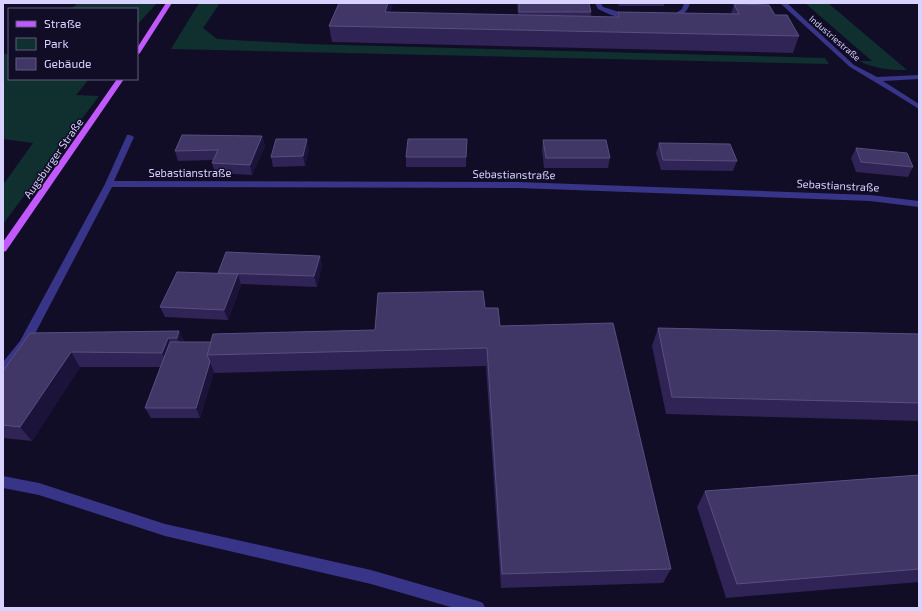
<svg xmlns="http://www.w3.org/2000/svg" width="922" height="611" viewBox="0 0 922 611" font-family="'Exo 2',sans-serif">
<rect width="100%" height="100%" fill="#110d26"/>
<g fill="#0f302f">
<polygon points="78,3 157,3 137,25 137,9 71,9"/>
<polygon points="199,3 220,3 203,28 217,39 307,44 825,58 829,64 171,49"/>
<path d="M805,3H828L907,70C889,70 875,69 859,61H872Z"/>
<polygon points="3,54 9,54 9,79 89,79 76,95 99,96 3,224 3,185 33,143 3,139"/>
</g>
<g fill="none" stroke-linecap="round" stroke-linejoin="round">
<g fill="#383488" fill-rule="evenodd">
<path d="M595,3H601L603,7L632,16C623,22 607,13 598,9Z"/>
<path d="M684,3H690C687,14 678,20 667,18V16L673,15L682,9Z"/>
<polygon points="780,3 787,3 854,65 877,77 919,75 919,79 883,81 919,104 919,109 890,91 850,67"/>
<polygon points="127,135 130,135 134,137 114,181 518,182 870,195 919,201 919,207 870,201 518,188 112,187 28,347 7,373 3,374 3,362 20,341 105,184"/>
<polygon points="3,476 39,483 165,524 371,570 478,601 483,603 485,608 454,608 371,584 165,536 39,495 3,488"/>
</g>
<g fill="#c259ff" fill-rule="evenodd">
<polygon points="166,3 172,3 140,53 137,55 137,48"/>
<polygon points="117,79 124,79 6,251 3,252 3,242"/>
</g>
</g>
<g fill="#2f2455">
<polygon points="339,3 393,3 390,13 518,15 517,3 589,3 591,12 591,17 617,17 618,12 731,14 734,4 775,15 799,36 793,53 332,42 329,26"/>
<polygon points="618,3 664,3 664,6 619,6"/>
<polygon points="742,3 756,3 743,4"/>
<polygon points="262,136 265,146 252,175 215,173 212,163 213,160 178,161 175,151"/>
<polygon points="467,139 466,167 406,167 406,157"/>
<polygon points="543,140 610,158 608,168 544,168 542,150"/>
<polygon points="659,143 737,161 733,171 661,170 656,153"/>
<polygon points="856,148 913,167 908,177 856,172 851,158"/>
<polygon points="309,149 305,166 273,167 271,157"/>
<polygon points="320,256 322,266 317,287 241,284 241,285 228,320 165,317 160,307 218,274 218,273"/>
<polygon points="485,308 500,326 671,569 663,583 501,588 486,366 215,373 214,372 200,418 151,418 145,408 160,367 80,367 32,441 3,438 3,371 30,333 179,331 184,342 211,342 375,330"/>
<polygon points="658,328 919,334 919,421 666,414 652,346"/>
<polygon points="919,475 919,582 726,598 697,507 705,491"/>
</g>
<g fill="#1b133a">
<polygon points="388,3 393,3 387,27 385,12"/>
<polygon points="262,136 265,146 252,175 250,165"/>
<polygon points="307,139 309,149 305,166 303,156"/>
<polygon points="320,256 322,266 317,287 314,276"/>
<polygon points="238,274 241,285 228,320 224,310"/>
<polygon points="179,331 186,345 184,352 177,338"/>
<polygon points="168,338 175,352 169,367 162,353"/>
<polygon points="71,352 80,367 32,441 20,427"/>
<polygon points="210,362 214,372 200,418 196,408"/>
</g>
<g fill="#413767" stroke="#584f7f">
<polygon points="339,3 388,3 385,12 619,17 618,12 739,14 734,4 769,5 775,15 787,15 799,36 329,26"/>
<polygon points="519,3 589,3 591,12 519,12"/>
<polygon points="182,135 262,136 250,165 212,163 218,150 175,151"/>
<polygon points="276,139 307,139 303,156 271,157"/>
<polygon points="408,139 467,139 466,157 406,157"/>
<polygon points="543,140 606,140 610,158 546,158"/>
<polygon points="659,143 730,144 737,161 663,160"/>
<polygon points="856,148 907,153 913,167 861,162"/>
<polygon points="226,252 320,256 314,276 218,273"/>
<polygon points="177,272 238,274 224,310 160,307"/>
<polygon points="483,291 485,308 498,308 500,326 613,323 671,569 502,574 487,348 207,355 213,334 375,330 378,293"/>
<polygon points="658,328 919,334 919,403 672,397"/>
<polygon points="179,331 177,338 168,338 162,353 71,352 20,427 3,425 3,371 30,333"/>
<polygon points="170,342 211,342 207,355 210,362 196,408 145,408"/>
<polygon points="919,475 919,569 737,584 705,491"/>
</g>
<g text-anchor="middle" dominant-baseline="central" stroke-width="3" stroke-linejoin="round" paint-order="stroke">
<g font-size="9" fill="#d7d2ff" stroke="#110d26">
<text transform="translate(835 38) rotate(41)">Industriestraße</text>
</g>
<g font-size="11" fill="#d7d2ff" stroke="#110d26">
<text transform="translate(53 158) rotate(-55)">Augsburger Straße</text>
<text x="190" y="172">Sebastianstraße</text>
<text transform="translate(514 174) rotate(1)">Sebastianstraße</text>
<text transform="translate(838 185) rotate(3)">Sebastianstraße</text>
</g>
</g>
<rect width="922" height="611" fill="none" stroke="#d7d2ff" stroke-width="8"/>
<rect x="8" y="8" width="130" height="72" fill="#110d26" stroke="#605c7d"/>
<rect x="16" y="21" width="20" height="6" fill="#c259ff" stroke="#605c7d"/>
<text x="44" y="28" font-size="12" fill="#d7d2ff">Straße</text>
<rect x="16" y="38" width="20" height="12" fill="#0f302f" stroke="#605c7d"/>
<text x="44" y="48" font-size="12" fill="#d7d2ff">Park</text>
<rect x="16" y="58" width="20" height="12" fill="#413767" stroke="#605c7d"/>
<text x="44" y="68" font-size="12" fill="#d7d2ff">Gebäude</text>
</svg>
